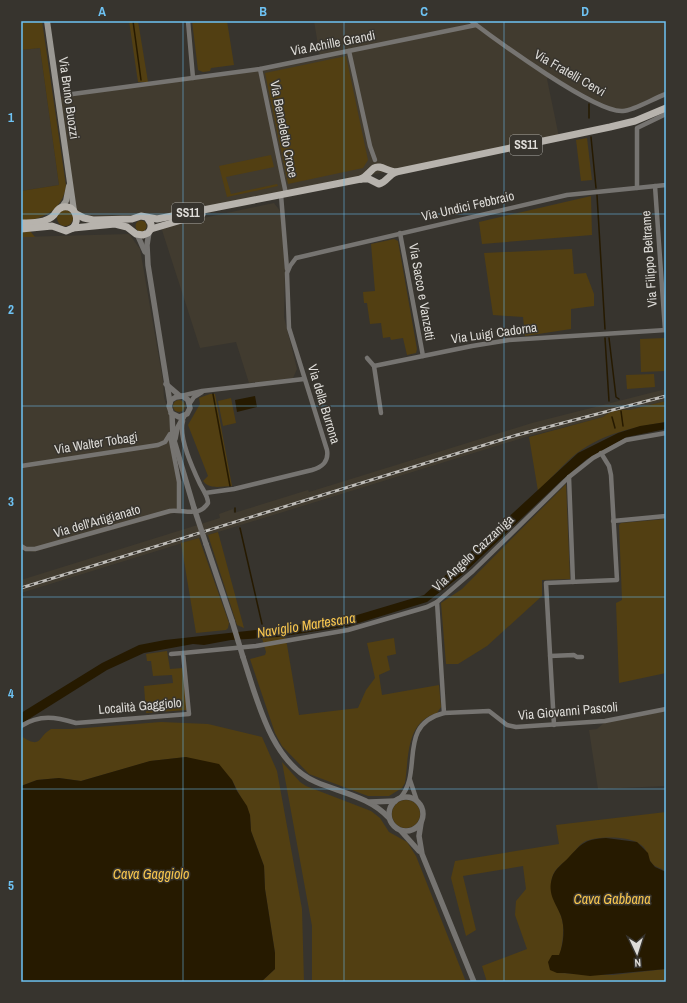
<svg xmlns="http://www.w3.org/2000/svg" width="687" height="1003" viewBox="0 0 687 1003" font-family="'Archivo Narrow',sans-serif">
<rect width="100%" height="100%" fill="#37342e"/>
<g fill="#413b2f">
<polygon points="314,21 666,21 666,92 626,110 618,110 594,100 550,75 547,79 559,137 163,217 93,218 79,212 76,209 59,97 261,69 320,57"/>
<polygon points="40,48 59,185 21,191 21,50"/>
<polygon points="274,203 281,212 285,271 284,317 297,369 293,378 249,383 236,342 200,348 161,227"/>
<polygon points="129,234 140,249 163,381 164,398 170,414 172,441 180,478 181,513 173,513 34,552 24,550 21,548 21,237"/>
<polygon points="666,389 666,401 629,410 624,409 607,413 603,417 529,436 21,593 21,580 220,518 219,514 233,509 234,513 308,490 309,492 532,423"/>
<polygon points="666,711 666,786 598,789 589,730 597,729 605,722"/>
</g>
<g fill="#523f12">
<path d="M21,21H42L66,186C63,210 42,220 21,221V191L59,185L40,48L21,50Z"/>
<polygon points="129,21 138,21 148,82 138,82"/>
<polygon points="192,21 227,21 234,65 211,68 210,71 203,72 198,70"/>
<polygon points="346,56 368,160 363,168 288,184 265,73"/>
<polygon points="587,138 592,180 581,181 576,140"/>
<polygon points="271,155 274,167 226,177 231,194 277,184 278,186 227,197 219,166"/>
<polygon points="591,196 592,235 482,244 479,222"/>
<circle cx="65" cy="218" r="8"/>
<circle cx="141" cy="226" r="5.5"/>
<polygon points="21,231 30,231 35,237 21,237"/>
<polygon points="394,239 398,241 417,349 416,353 407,355 403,338 391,340 390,337 383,338 381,323 370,324 367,303 364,303 363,292 375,291 371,244"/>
<polygon points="572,249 574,274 586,273 594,294 594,306 571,309 571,329 525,336 523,317 493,315 484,253"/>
<polygon points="666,338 666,371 641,372 640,339"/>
<polygon points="654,374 655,387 627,389 626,375"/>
<path d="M210,394H215L232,486C221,486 210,490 203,481L208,476L188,425L200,404L199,398Z"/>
<polygon points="231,398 236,423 223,426 218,401"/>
<circle cx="179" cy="406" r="6"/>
<path d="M666,401V422C634,427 604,433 577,453C563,464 551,479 538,491L529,437L603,417C609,411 621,409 629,410Z"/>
<polygon points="566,484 570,579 542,580 542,596 487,646 458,664 446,664 441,603 462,589"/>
<polygon points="666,519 666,673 619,683 616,603 622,600 619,525 621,523"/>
<polygon points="218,532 244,628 237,625 208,535"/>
<polygon points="199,538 229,623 228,628 226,630 196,633 181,543"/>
<path d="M277,636H284L286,639L299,715L358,708L366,690L375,678L367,643L394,638L396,654L387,656L390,670L379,675L382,695L439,685L441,707L437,713C406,722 409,756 405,783L402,788L389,796H368L309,774L282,746L275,733L250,659L265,655L266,652L262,638Z"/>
<polygon points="167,651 170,669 183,668 187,710 146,713 144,686 173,683 172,675 153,676 151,661 147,661 146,654"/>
<path d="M161,722L208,724L262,737L277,771L302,909L304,982H261L275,969V953L265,889L264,866L251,831L250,815L232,780L186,757L151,761L81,781L59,778L37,780L21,786V736C42,750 37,737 51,729H72Z"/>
<polygon points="282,762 300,782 306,786 371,811 380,818 389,832 407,842 416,856 466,982 312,982 312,926"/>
<circle cx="406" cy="814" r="14"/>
<path d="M666,812V872C661,867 655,868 651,862C646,855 648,848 638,843C626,836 596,836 584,842C577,846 573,855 567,860C560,865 554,870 552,878C547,896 562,909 563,925C564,942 559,957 557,973L613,975L666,969V982H487L482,966L527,949L515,915L516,901L526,889L523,866L463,876L476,930L466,936L451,878L455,861L559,844L556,825Z"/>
</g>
<g fill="#261a00">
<polygon points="255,396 257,407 237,412 235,400"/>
<polygon points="666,422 666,429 627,437 587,459 562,480 462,575 427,602 349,626 278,637 231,640 204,645 193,644 144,653 107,670 21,724 21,713 102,663 139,645 165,640 275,628 347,618 424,595 578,453 618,433 640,426"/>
<polygon points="186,757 219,764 232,780 237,791 247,806 250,815 251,831 264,866 265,889 275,953 275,969 261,982 21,982 21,786 37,780 59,778 81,781 150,761"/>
<path d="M606,838L637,842L648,853L650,861L655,867L666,872V969L590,976L565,973H557L550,970L548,962L552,955H559C564,944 565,927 561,916C556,903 547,894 552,878C555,868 563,864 569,857C582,843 586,839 606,838Z"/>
</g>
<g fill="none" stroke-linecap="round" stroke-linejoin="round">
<g stroke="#261a00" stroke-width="1.5">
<polyline points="133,21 141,80"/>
<polyline points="589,104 589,118"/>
<polyline points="591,137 596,188"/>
<polyline points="597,195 605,329"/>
<polyline points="605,338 609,401"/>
<polyline points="609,338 616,397 619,399"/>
<polyline points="213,394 230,486"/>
<polyline points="621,411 623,426"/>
<polyline points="612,417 615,428"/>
<polyline points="235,508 235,512"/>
<polyline points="240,528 262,624"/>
</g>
<g stroke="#767471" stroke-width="4.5">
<polyline points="188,21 193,78"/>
<path d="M471,21C496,40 597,114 623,111C635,110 654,98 666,94"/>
<polyline points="349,51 370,146 375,160"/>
<polyline points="260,69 286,194"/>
<polyline points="65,95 260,69 476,25"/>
<polyline points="655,186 665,330"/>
<polyline points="637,188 637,128 666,114"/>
<polyline points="281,195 287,269"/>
<polyline points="400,233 423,356"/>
<polyline points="367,358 374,366"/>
<polyline points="374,366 472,346 509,340 666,330"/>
<polyline points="374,366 381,413"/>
<polyline points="181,396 202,391 304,379"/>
<polyline points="190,403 194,397 202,392"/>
<polyline points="170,435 179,482 179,510"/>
<polyline points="21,466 158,445 165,442 170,434"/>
<polyline points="569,477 573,582"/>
<path d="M205,493L234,489L312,470C322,467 329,462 327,450L289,328L287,273L290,266L296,258L567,195L666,185"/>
<polyline points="613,521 666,516"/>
<path d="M21,546L26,549H35L170,511C183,509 199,518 208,503C208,496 203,490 200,484C193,469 178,437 183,421"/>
<polyline points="437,602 444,713 489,711 507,725 516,727 605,721 666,709"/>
<polyline points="171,654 183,653"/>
<polyline points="550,656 574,655 577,657 582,657"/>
<polyline points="554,725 546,583 617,580 611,475 609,466 601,453"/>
<path d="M21,726C40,714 56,717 76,723L189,714L183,653L256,646L348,630L427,607L437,602L473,571L569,477L593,458L626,440L666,433"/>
<polyline points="410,780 417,801"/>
<path d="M400,798C424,772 396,725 444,713"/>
</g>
<g stroke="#767471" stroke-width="5.5">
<polyline points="149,232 147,245 148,265 170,403"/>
<polyline points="137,234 145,252"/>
<polyline points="166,384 180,396"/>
<polyline points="171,413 179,417 187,414 190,408 188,400 183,396 176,397 171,400 169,406 172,415 173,437 194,508"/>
<polyline points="175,439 177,429 184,416"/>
<polyline points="206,544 232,621"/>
<path d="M243,657C257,699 271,763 316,782C342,793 370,797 389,818"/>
<circle cx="406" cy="814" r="17"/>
<polyline points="370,802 395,801"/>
<polyline points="421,823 419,836 422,854 474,982"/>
<polyline points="401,831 419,851"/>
</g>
<g stroke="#9a9893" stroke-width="6">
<polyline points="47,21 74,211"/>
<polyline points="61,208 66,201 69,186"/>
</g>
<g stroke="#b7b3ad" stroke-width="7">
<path d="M361,179C367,176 369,172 374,168C380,164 388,172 396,172"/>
<path d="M76,214L84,218L93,220L132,219L141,216L157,219L361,179H369L379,184C387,182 388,175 396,172L610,127L635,121L666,108"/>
<path d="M21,223C31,223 47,223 54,215C57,211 58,208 63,207C76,205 80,220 73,228"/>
<polyline points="21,229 52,226 66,231 73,228 115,224 127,227 136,234 143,235 148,233 151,229 151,224 148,219"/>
<polyline points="151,229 202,214"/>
</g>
<g stroke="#bfbdb9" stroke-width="3">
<polyline id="rail" points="21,588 517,435 666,396"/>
</g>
<use href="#rail" stroke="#37342e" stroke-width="1.5" stroke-dasharray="4.5" stroke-linecap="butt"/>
<g stroke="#767471" stroke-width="5.5">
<polyline points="194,508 206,544"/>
<polyline points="232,621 243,657"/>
</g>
</g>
<path fill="none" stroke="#6ec2f3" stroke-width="1" stroke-opacity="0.55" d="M183,21V982M344,21V982M504,21V982M21,214H666M21,406H666M21,597H666M21,789H666"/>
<g text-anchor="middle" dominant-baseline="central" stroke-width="3" stroke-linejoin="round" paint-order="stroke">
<g fill="#37342e" stroke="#acaaa5" stroke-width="1">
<rect x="510" y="135" width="32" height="20" rx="3"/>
<rect x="172" y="203" width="32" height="20" rx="3"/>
</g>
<g font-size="12" font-weight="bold" fill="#dedcd8">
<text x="526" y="145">SS11</text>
<text x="188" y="213">SS11</text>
</g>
<g font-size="13" fill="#dedcd8" stroke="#37342e">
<text transform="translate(333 43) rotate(-11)">Via Achille Grandi</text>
<text transform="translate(570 73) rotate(30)">Via Fratelli Cervi</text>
<text transform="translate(69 98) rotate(82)">Via Bruno Buozzi</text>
<text transform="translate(284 129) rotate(79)">Via Benedetto Croce</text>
<text transform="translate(468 206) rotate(-13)">Via Undici Febbraio</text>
<text transform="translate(649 259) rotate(-94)">Via Filippo Beltrame</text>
<text transform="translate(422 292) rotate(80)">Via Sacco e Vanzetti</text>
<text transform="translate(494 333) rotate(-8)">Via Luigi Cadorna</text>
<text transform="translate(324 404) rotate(73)">Via della Burrona</text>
<text transform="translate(96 443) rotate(-9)">Via Walter Tobagi</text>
<text transform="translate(97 521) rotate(-16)">Via dell'Artigianato</text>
<text transform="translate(473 553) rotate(-43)">Via Angelo Cazzaniga</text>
<text transform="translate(140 706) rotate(-5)">Località Gaggiolo</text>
<text transform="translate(568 711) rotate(-5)">Via Giovanni Pascoli</text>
</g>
<g font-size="14" font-style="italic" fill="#f8c64e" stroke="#37342e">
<text transform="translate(306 625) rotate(-9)">Naviglio Martesana</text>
<text x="151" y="874">Cava Gaggiolo</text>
<text x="612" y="899">Cava Gabbana</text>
</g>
</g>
<rect width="687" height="1003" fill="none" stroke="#37342e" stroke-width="44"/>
<g transform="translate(637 953) rotate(176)" stroke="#37342e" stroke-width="3" paint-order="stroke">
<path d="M0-3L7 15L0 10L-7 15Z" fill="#dedcd8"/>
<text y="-6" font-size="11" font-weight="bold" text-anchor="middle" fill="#dedcd8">N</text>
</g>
<rect x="22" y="22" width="643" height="959" fill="none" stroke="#6ec2f3" stroke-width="1.5"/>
<g font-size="13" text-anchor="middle" font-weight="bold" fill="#6ec2f3">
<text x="102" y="16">A</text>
<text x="263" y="16">B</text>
<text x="424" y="16">C</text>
<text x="585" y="16">D</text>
<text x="11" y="122">1</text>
<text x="11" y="314">2</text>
<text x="11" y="506">3</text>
<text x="11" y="698">4</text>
<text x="11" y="890">5</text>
</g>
</svg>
